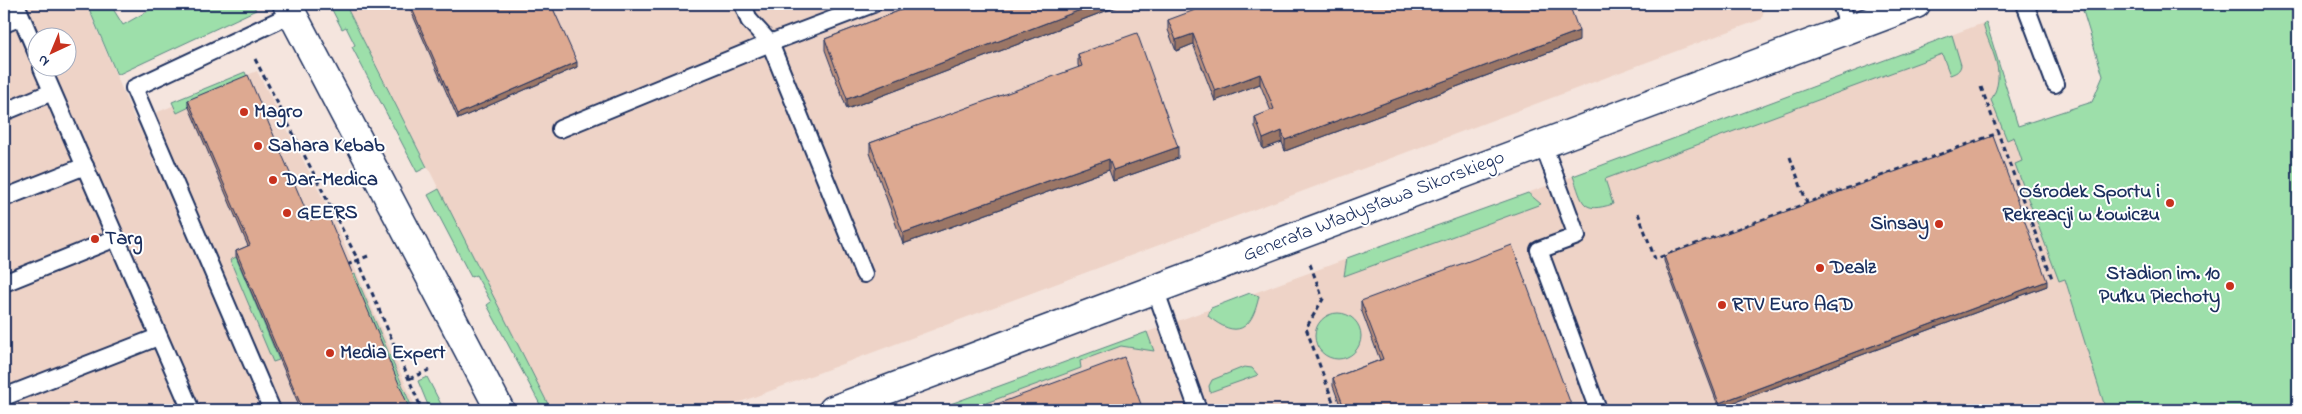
<svg xmlns="http://www.w3.org/2000/svg" width="2302" height="414" viewBox="0 0 2302 414" font-family="'Indie Flower',sans-serif">
<rect width="100%" height="100%" fill="#f5e5de"/>
<filter id="ink" filterUnits="userSpaceOnUse"><feTurbulence type="fractalNoise" baseFrequency=".02" numOctaves="2"/><feDisplacementMap in="SourceGraphic" scale="10" xChannelSelector="R" yChannelSelector="G"/><feConvolveMatrix kernelMatrix="1 2 1 2 8 2 1 2 1" color-interpolation-filters="sRGB"/></filter>
<g filter="url(#ink)">
<g fill="#eed3c7" fill-rule="evenodd">
<path d="M4,4H86L180,226L136,121L257,71L332,216L417,410H4ZM38,38H68V68H38Z"/>
<polygon points="345,4 1765,4 1762,19 719,410 551,410"/>
<polygon points="1986,22 2106,410 934,410 1541,188"/>
</g>
<g fill="#9ddfaa" stroke="#5c8784">
<polygon points="87,4 110,4 123,25 160,4 252,4 256,10 117,75"/>
<polygon points="329,4 345,4 427,167 417,172 352,47 355,45 346,27 342,29"/>
<path d="M2102,4H2298V410H2106L2065,279L2059,281L2015,164L2022,161L2014,137L2007,140L1991,100C2008,72 1990,51 1983,24L1986,22L2018,126L2092,102L2103,76L2083,11Z"/>
<path d="M1952,35L1961,65C1960,71 1956,73 1950,75L1942,54L1605,179L1613,204C1581,214 1583,203 1573,176Z"/>
<polygon points="245,72 248,79 177,113 172,102"/>
<polygon points="439,189 551,410 543,410 487,305 491,302 476,275 471,277 428,195"/>
<polygon points="1528,193 1541,204 1344,276 1347,258"/>
<polygon points="236,257 279,360 273,362 230,260"/>
<polygon points="355,274 413,410 408,410 351,276"/>
<path d="M1250,293L1259,296C1252,330 1237,340 1208,316L1211,308Z"/>
<circle cx="1338" cy="336" r="23"/>
<polygon points="1147,332 1154,351 1121,346 1080,361 1081,368 967,410 934,410"/>
<polygon points="1244,367 1252,368 1258,375 1210,392 1209,386 1212,380"/>
<polygon points="427,377 444,410 430,410 418,381"/>
</g>
<g fill="none" stroke-linecap="round" stroke-linejoin="round">
<g stroke="#1b2f5e" stroke-width="20">
<g id="service">
<polyline points="16,4 38,56"/>
<polyline points="743,4 749,20 770,43 864,274"/>
<polyline points="1841,4 1849,29"/>
<polyline points="2025,4 2055,84"/>
<polyline points="4,24 21,17"/>
<polyline points="42,68 191,410"/>
<polyline points="4,112 52,92"/>
<polyline points="560,129 770,43 873,4"/>
<polyline points="1543,144 1577,236 1539,250 1598,410"/>
<polyline points="4,198 85,166"/>
<polyline points="4,283 116,238"/>
<polyline points="1155,289 1198,410"/>
<polyline points="4,397 158,337"/>
<polyline points="272,410 134,88 292,14"/>
</g>
</g>
<g stroke="#1b2f5e" stroke-width="31">
<g id="tertiary">
<polyline points="287,4 500,410"/>
<polyline points="833,410 1916,4"/>
</g>
</g>
<g stroke="#1b2f5e" stroke-width="3" stroke-dasharray="5 4" stroke-linecap="butt">
<polyline points="255,59 358,260 422,410"/>
<polyline points="1981,87 2053,281"/>
<polyline points="1790,157 1807,203"/>
<polyline points="1638,213 1655,259 1998,133"/>
<polyline points="1310,264 1323,299 1306,328 1336,410"/>
<polyline points="347,265 368,256"/>
<polyline points="409,379 429,370"/>
</g>
<use href="#service" stroke="#fff" stroke-width="16"/>
<use href="#tertiary" stroke="#fff" stroke-width="28"/>
</g>
<g fill="#be917d" stroke="#1b2f5e">
<polygon points="408,4 551,4 577,67 458,119"/>
<polygon points="917,4 1124,4 847,109 825,50 825,39"/>
<polygon points="1168,20 1579,41 1285,151 1282,142 1263,149 1255,127 1255,117 1271,111 1260,84 1215,101 1193,44 1176,51 1168,30"/>
<polygon points="1078,54 1178,158 1113,181 1109,170 903,244 870,153 870,143 1079,68 1078,65"/>
<polygon points="188,100 410,410 301,410 236,256 236,251 248,246 188,105"/>
<polygon points="1664,256 2047,286 1719,408 1664,261"/>
<polygon points="1361,301 1573,410 1342,410 1333,386 1333,378 1380,360 1361,309"/>
</g>
<g fill="#9b7666" stroke="#1b2f5e">
<polygon points="1096,4 1124,4 847,109 847,99"/>
<polygon points="1719,4 1726,4 1719,6"/>
<polygon points="1579,31 1579,41 1285,151 1285,140"/>
<polygon points="1193,34 1193,44 1176,51 1176,40"/>
<polygon points="577,62 577,67 458,119 458,114"/>
<polygon points="1260,74 1260,84 1215,101 1215,91"/>
<polygon points="1282,131 1282,142 1263,149 1263,139"/>
<polygon points="1178,147 1178,158 1113,181 1113,170"/>
<polygon points="1109,159 1109,170 903,244 903,233"/>
<polygon points="2047,281 2047,286 1719,408 1719,403"/>
</g>
<g fill="#dda991" stroke="#1b2f5e">
<polygon points="410,4 551,4 577,62 458,114"/>
<polygon points="917,4 1096,4 847,99 825,39"/>
<polygon points="1211,4 1569,4 1579,31 1285,140 1282,131 1263,139 1255,117 1274,109 1260,74 1215,91 1193,34 1176,40 1168,20"/>
<polygon points="1137,33 1178,147 1113,170 1109,159 903,233 870,143 1082,66 1078,54"/>
<polygon points="248,75 310,220 327,213 410,410 303,410 236,251 250,245 188,100"/>
<polygon points="1993,136 2047,281 1719,403 1664,256"/>
<polygon points="1512,245 1573,410 1345,410 1333,378 1383,359 1361,301"/>
<polygon points="1124,357 1143,410 981,410"/>
</g>
</g>
<g fill="#c8321e" stroke="#fff" stroke-width="2">
<circle cx="244" cy="112" r="5"/>
<circle cx="258" cy="146" r="5"/>
<circle cx="273" cy="180" r="5"/>
<circle cx="2170" cy="203" r="5"/>
<circle cx="287" cy="213" r="5"/>
<circle cx="1939" cy="224" r="5"/>
<circle cx="95" cy="239" r="5"/>
<circle cx="1820" cy="268" r="5"/>
<circle cx="2230" cy="286" r="5"/>
<circle cx="1722" cy="305" r="5"/>
<circle cx="330" cy="353" r="5"/>
</g>
<g text-anchor="middle" dominant-baseline="central" stroke-width="4" stroke-linejoin="round" paint-order="stroke">
<g font-size="20" font-weight="bold" fill="#1b2f5e" stroke="#fff" text-anchor="start">
<text x="254" y="112">Magro</text>
<text x="268" y="146">Sahara Kebab</text>
<text x="283" y="180">Dar-Medica</text>
<text x="2160" y="192" text-anchor="end">Ośrodek Sportu i<tspan x="2160" dy="23">Rekreacji w Łowiczu</tspan></text>
<text x="297" y="213">GEERS</text>
<text x="1929" y="224" text-anchor="end">Sinsay</text>
<text x="105" y="239">Targ</text>
<text x="1830" y="268">Dealz</text>
<text x="2220" y="274" text-anchor="end">Stadion im. 10<tspan x="2220" dy="23">Pułku Piechoty</tspan></text>
<text x="1732" y="305">RTV Euro AGD</text>
<text x="340" y="353">Media Expert</text>
</g>
<g font-size="20" fill="#1b2f5e" stroke="#fff">
<text transform="translate(1374 207) rotate(-21)">Generała Władysława Sikorskiego</text>
</g>
</g>
<rect width="2302" height="414" fill="none" stroke="#fff" stroke-width="20"/>
<rect x="10" y="10" width="2282" height="394" fill="none" stroke="#1b2f5e" stroke-width="2" filter="url(#ink)"/>
<g transform="translate(52 52) rotate(224)"><circle r="24" fill="#ffffff" stroke="#a4acbf"/>
<path d="M0-4L9 19L0 12L-9 19Z" fill="#c8321e"/>
<text y="-8" font-size="14" font-weight="bold" text-anchor="middle" fill="#1b2f5e">N</text>
</g>
</svg>
